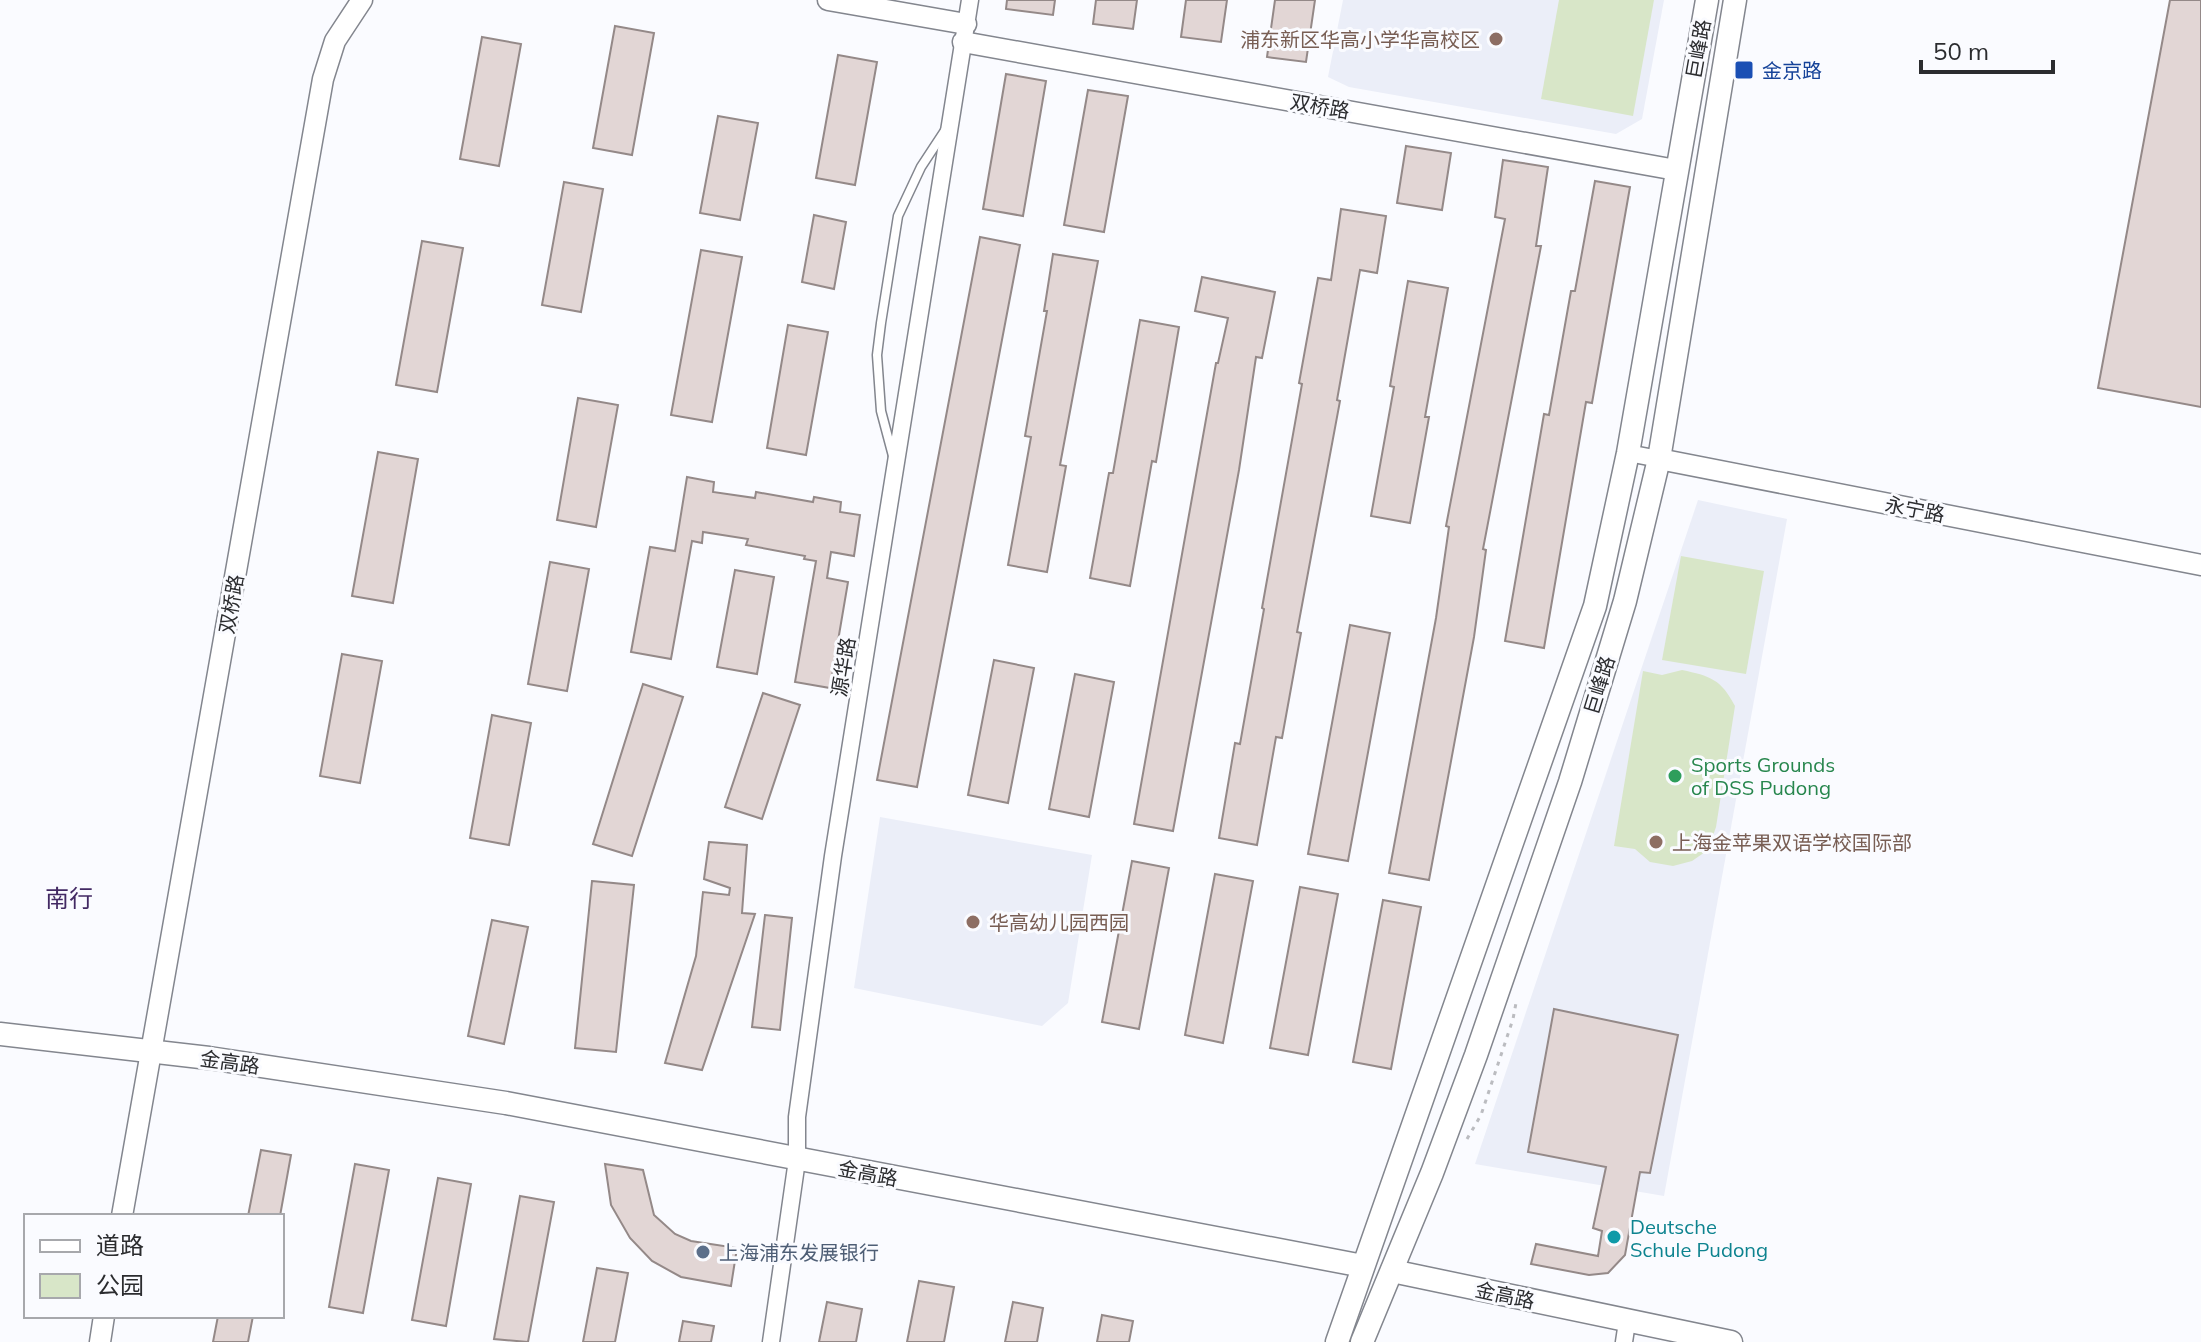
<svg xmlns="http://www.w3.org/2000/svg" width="2201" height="1342" viewBox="0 0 2201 1342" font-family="Mulish,'Noto Sans SC',sans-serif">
<rect width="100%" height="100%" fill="#fafbff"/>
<g fill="#ebeef8">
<polygon points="1343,0 1664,0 1642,119 1616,134 1349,87 1328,77"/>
<polygon points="1698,500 1787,519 1664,1196 1475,1164"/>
<polygon points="880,817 1092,855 1068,1003 1042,1026 854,988"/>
</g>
<g fill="#d8e6c8">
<polygon points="1559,0 1654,0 1633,116 1541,99"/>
<polygon points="1681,556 1764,571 1746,674 1662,660"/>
<path d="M1682,670C1710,676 1721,679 1735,706L1716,827L1708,850L1692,861L1673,866L1650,862L1635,849L1614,846L1643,671L1662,675Z"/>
</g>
<g fill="#e2d6d5" stroke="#948988" stroke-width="2">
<polygon points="1007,0 1055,0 1053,15 1006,9"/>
<polygon points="1096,0 1137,0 1133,29 1093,24"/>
<polygon points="1186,0 1227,0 1221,42 1181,37"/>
<polygon points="1275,0 1315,0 1306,62 1267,57"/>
<polygon points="2170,0 2201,0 2201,407 2098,388"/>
<polygon points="615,26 654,33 632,155 593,148"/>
<polygon points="482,37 521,44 499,166 460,159"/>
<polygon points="838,55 877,62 855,185 816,178"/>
<polygon points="1006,74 1046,81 1023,216 983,209"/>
<polygon points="1088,90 1128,96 1104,232 1064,225"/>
<polygon points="718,116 758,123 740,220 700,213"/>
<polygon points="1406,146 1451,153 1442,210 1397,203"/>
<polygon points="1503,160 1548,167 1536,246 1541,246 1483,549 1486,550 1474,637 1429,880 1389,873 1436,618 1449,527 1446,526 1505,219 1495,217"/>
<polygon points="1595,181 1630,187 1592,403 1586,402 1544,648 1505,641 1544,414 1549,415 1571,291 1575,291"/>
<polygon points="564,182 603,189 581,312 542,305"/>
<polygon points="1341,209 1386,216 1377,273 1360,270 1337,400 1340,401 1297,632 1301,633 1282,738 1276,737 1257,845 1219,838 1235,743 1240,744 1264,609 1262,608 1302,384 1299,383 1318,278 1331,280"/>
<polygon points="814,215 846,222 834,289 802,282"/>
<polygon points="980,237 1020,245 917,787 877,780"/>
<polygon points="422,241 463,248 437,392 396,385"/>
<polygon points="701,250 742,257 712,422 671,415"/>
<polygon points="1053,254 1098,261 1060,465 1066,466 1047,572 1008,565 1031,437 1025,436 1047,311 1044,311"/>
<polygon points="1202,277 1275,292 1262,358 1256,357 1239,470 1173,831 1134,824 1216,363 1218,363 1228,318 1195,311"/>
<polygon points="1408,281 1448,288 1425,417 1429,417 1410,523 1371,516 1394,387 1390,386"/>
<polygon points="1140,320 1179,327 1156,462 1152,461 1130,586 1090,578 1109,473 1113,473"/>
<polygon points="788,325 828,332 806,455 767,448"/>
<polygon points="578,398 618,405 596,527 557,520"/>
<polygon points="378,452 418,459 393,603 352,596"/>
<polygon points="687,477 714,482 713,492 755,498 756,492 813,502 814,497 841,502 840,512 860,515 854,556 831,552 827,578 848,582 830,688 795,682 816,561 804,559 805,556 746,545 748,539 703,532 702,543 692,541 671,659 631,652 650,547 675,551"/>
<polygon points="550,562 589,569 567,691 528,684"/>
<polygon points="735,570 774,577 757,674 717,667"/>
<polygon points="1350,625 1390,633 1348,861 1308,854"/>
<polygon points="342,654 382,661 360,783 320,776"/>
<polygon points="994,660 1034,668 1008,803 968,795"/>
<polygon points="1075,674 1114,682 1089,817 1049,809"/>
<polygon points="643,684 683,697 632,856 593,844"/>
<polygon points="763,693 800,705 762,819 725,807"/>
<polygon points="492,715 531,723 509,845 470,838"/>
<polygon points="709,842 747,845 742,913 755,914 702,1070 665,1063 696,956 703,892 729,895 730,888 704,879"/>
<polygon points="1132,861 1169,868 1139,1029 1102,1022"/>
<polygon points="1215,874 1253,881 1223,1043 1185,1035"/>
<polygon points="592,881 634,885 616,1052 575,1048"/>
<polygon points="1300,887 1338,894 1308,1055 1270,1048"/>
<polygon points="1383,900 1421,907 1391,1069 1353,1062"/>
<polygon points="765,915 792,918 780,1030 752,1027"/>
<polygon points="492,920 528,927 504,1044 468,1036"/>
<polygon points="1554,1009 1678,1035 1650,1173 1640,1172 1625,1255 1608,1273 1589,1275 1531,1264 1536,1244 1598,1256 1602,1231 1593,1228 1606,1167 1528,1152"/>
<polygon points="261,1150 291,1155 280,1216 248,1216"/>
<polygon points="355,1164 389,1170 363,1313 329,1307"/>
<polygon points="605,1164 643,1170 654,1215 675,1234 691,1241 737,1248 731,1286 681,1277 652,1261 630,1238 611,1205"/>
<polygon points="438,1178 471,1184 446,1326 412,1320"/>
<polygon points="520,1196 554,1202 528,1342 494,1339"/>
<polygon points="597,1268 628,1273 615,1342 583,1342"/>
<polygon points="919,1281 954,1287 944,1342 907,1342"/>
<polygon points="827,1302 862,1309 856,1342 819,1342"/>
<polygon points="1013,1302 1043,1308 1037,1342 1005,1342"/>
<polygon points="1102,1315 1133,1321 1129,1342 1097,1342"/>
<polygon points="218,1316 253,1316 248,1342 213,1342"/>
<polygon points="683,1321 714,1326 711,1342 679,1342"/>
</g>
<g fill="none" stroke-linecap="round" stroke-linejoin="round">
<g stroke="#83868e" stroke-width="11">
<polyline id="service" points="893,456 881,411 877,355 881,323 898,216 921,167 946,129"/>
</g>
<g stroke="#83868e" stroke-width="19">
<g id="minor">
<polyline points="1628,453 1659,459"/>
<polyline points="771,1342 797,1160 797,1117 833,856 970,0"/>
<polyline points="1624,1342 1627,1322"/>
</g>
</g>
<g stroke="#83868e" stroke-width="23">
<g id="tertiary">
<polyline points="828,0 966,24"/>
<polyline points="963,42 1676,170"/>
<polyline points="1659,459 2201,565"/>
<polyline points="122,1216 323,79 335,41 362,0"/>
<polyline points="100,1342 104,1316"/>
</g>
</g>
<g stroke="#83868e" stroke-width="25">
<g id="secondary">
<polyline points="0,1034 209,1058 506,1103 1363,1266"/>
<polyline points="1392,1271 1731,1342"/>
<polyline points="1337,1342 1595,606 1628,453 1707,0"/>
<polyline points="1362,1342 1432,1173 1476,1055 1570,782 1625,601 1659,459 1735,0"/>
</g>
</g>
<polyline stroke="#bbbcc0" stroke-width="3" stroke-dasharray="4 6" stroke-linecap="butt" points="1467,1139 1481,1115 1513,1019 1516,1003"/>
<use href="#service" stroke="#fff" stroke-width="8"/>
<use href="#minor" stroke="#fff" stroke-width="16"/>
<use href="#tertiary" stroke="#fff" stroke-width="20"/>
<use href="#secondary" stroke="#fff" stroke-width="22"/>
</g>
<g fill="#8d6e63" stroke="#fafbff" stroke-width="3">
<circle cx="1496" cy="39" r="8"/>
<circle cx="1656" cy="842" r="8"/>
<circle cx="973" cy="922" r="8"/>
</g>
<rect fill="#1a4fb4" stroke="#fafbff" stroke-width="3" x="1734" y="60" width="20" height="20" rx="4"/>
<circle fill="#2e9e5b" stroke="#fafbff" stroke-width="3" cx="1675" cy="776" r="8"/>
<circle fill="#0f9aa8" stroke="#fafbff" stroke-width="3" cx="1614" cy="1237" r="8"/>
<circle fill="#5c6f8a" stroke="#fafbff" stroke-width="3" cx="703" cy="1252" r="8"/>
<g text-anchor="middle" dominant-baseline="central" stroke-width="6" stroke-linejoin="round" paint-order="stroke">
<g font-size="20" fill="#785e54" stroke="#fafbff" text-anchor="start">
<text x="1480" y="39" text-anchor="end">浦东新区华高小学华高校区</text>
<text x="1672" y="842">上海金苹果双语学校国际部</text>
<text x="989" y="922">华高幼儿园西园</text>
</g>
<g font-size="20" fill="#2b2c2f" stroke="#fafbff">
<text transform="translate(1698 49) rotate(-80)">巨峰路</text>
<text transform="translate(1320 106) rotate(10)">双桥路</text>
<text transform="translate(1915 509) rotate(11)">永宁路</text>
<text transform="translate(231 604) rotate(-80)">双桥路</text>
<text transform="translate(843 667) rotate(-81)">源华路</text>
<text transform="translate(1599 685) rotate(-73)">巨峰路</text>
<text transform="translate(230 1062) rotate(8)">金高路</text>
<text transform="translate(868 1173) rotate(11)">金高路</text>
<text transform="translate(1505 1295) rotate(12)">金高路</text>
</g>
<g font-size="20" fill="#164399" stroke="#fafbff" text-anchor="start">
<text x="1762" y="70">金京路</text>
</g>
<g font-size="20" fill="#27864d" stroke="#fafbff" text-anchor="start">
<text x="1691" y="764">Sports Grounds<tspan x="1691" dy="23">of DSS Pudong</tspan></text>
</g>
<g font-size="20" fill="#0d838f" stroke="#fafbff" text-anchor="start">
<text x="1630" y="1226">Deutsche<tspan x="1630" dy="23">Schule Pudong</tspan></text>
</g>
<g font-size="20" fill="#4e5e75" stroke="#fafbff" text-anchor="start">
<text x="719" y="1252">上海浦东发展银行</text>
</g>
<g font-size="24" fill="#422963" stroke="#fafbff">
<text x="69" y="898">南行</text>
</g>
</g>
<rect x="24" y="1214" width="260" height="104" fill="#fafbff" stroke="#a7a8ac" stroke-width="2"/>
<rect x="40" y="1240" width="40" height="12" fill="#ffffff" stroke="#a7a8ac" stroke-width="2"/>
<text x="96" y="1254" font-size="24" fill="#2b2c2f">道路</text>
<rect x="40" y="1274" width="40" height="24" fill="#d8e6c8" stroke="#a7a8ac" stroke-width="2"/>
<text x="96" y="1294" font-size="24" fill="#2b2c2f">公园</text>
<path d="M1921 60v12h132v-12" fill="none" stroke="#2b2c2f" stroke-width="4"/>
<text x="1933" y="60" font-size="24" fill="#2b2c2f" stroke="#fafbff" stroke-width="6" paint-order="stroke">50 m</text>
</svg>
